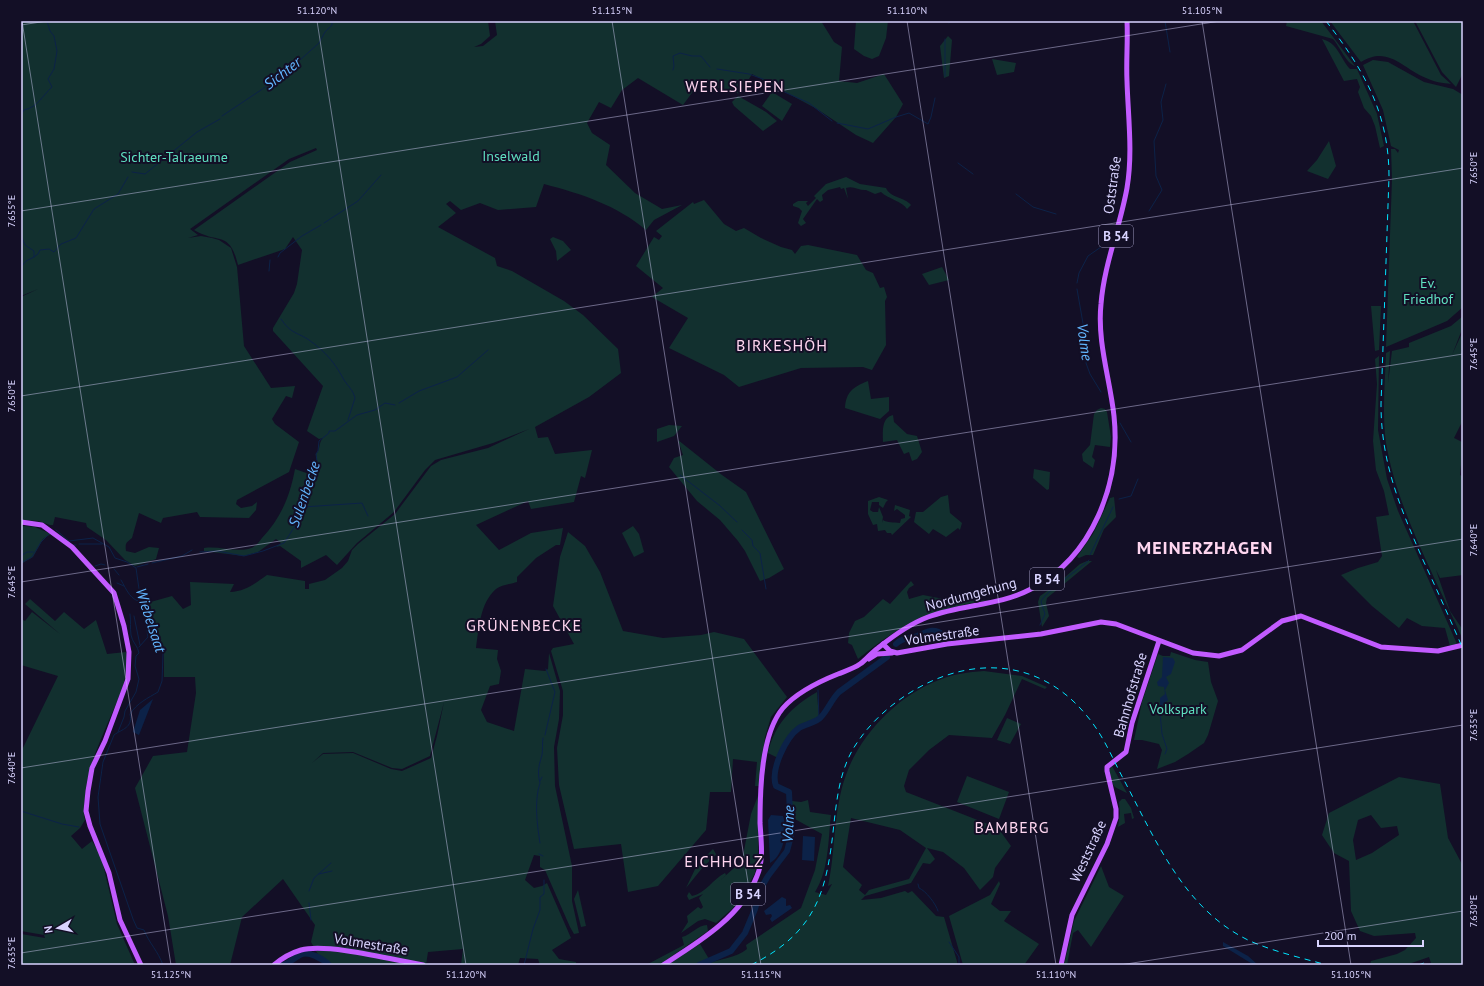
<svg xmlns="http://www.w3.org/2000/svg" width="1484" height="986" viewBox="0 0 1484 986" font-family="'PT Sans',sans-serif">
<rect width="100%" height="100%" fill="#130f26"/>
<g fill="#12302f" fill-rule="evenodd">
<path d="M21,21H488L490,36L481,44L474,47L483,46L497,35L495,21H821L834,42L842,47L839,81L857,83L884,74L903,104L896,117L873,143L856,135L817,109L752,74L740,94L700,82L683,105L638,78L622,90L611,108L599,102L587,123L592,133L610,145L606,165L635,193L662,209L682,205L654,220L646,230C616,205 582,194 544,184L536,207L498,210L480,203L461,210L450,201L446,204L456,213L438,227L495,258L497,266L512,271L564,301L583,315L618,349L621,373L589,397L535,427L538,438L548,437L555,454L592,450L585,478L581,476L574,502L531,509L528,501L476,525L499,550L531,533L563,528L560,545H556L536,558L517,577V582C511,584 501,585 496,589C480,603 479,628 476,648L498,650L497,659L501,671L499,684L490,686L481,710L487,722L514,731L525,669L545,671L548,669L549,653L560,691L559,719L554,747L555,786L572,866V901L579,933L574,934L570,927L545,870L540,867V856L534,855L525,880L534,888L542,886L547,883L571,938L552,950L559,959L576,962V965H540L538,959L520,958L518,965H461L463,949L428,952L426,965H324L311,942L315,925L283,879L242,917L230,965H176L168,916L135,788L153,756L187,752L196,693L195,677H164V653L159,644L156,633V625L147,603L172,596L183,609L191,605L190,582L234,584L230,592C246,591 254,584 267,575L305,581V589H309V584L325,580L342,568L348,561L352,550L358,544L395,514L431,466L441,460L488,448L529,429L493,443L435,460L425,470L394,512L357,543L337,565L326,555L301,568V561L280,546L276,547L281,543L276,539L258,552L244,556L204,551V548C219,546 234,552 248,549C255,548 258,543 262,538C281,518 290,496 295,469L312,475L317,461L316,454C321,449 318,443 323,438L319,439L307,431L323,386L273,331V328L294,293L297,284L302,250L293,237L285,249L238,265C229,229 219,245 194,230L290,162L317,150L316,148L289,159L190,229L198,235L188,238L201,236L212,238L219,240L231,248L237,267L244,346L271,388L295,386L292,398L286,396L272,419L275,424L299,442L289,472L237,500L236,504L241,508L252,506L257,502L256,510L249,518L200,517L197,512L163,518L161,523L139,513L132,538C126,543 125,543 126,551L135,553L149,547L159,548L156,559L135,566L125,560L106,540L87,527L86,523L55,517L53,525H50L38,521L21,520V297L38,289L21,296ZM444,702L437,736L431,758L402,771L391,769L353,753L323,754L312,763L323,753L353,752L392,768L402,769L430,756Z"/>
<polygon points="856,21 888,21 886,38 879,56 872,59 864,56 854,49"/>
<path d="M1287,21H1321L1355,66C1346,63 1340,47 1333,39L1286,26Z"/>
<path d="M1330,21H1413L1441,75L1451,84C1443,83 1434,82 1426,78C1402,68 1388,45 1361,62Z"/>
<polygon points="1415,21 1463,21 1463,73 1456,87 1442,72"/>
<polygon points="948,36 952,40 949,76 944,78 940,46"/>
<path d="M1322,39C1338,43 1340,58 1350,69H1357L1377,114L1384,146L1380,148L1375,126L1371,116L1364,108L1358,92L1360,87L1357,79L1344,81Z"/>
<polygon points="992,59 1016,63 1014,72 997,75"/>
<polygon points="1373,60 1388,62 1424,82 1453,89 1463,95 1463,307 1447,321 1386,347 1392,179 1391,149 1395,149 1398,153 1399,150 1391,146 1383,110 1363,65"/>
<polygon points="772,92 792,104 782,121 762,106"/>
<polygon points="738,96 766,112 777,121 763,131 734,106 732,102"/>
<polygon points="1329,141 1336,166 1328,179 1307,171 1317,160"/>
<path d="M846,177L860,184L886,188C890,198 905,197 911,205L907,209C902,201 888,199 881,192L875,194L866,190C860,191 853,185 846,188L848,199L844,188L841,189L840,187L828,190L822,195L823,200L820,202L817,199L803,219L806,223L801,226L798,223L802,211L799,208L793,206V204L798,201H808L806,203L808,206L816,198L814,196L826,184Z"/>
<polygon points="704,200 724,224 736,231 744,228 761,238 781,247 792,250 795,254 801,246 808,245 857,255 866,270 873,273 880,288 884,287 887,297 885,301 886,345 872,370 863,367 801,368 739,387 724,375 669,348 688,318 652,297 663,288 636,266 654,237 659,240 662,236 656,231 693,202 694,204"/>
<polygon points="553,237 563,241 571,250 557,261 556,251 550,239"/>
<polygon points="942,267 949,280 929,285 922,274"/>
<polygon points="1371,306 1381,306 1379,350 1375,351"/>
<path d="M1463,316V327L1452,355L1463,331V420L1454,438L1462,442L1463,445L1460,475L1463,477V575L1440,578L1436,570L1450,611L1463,630V640C1436,579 1397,509 1386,443C1382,413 1385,383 1386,353L1390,351L1388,383L1392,351L1409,347V343L1451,326Z"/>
<polygon points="1379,356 1378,430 1387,479 1398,511 1457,644 1450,646 1445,628 1422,626 1407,618 1399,628 1372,606 1341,575 1358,568 1378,562 1382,556 1376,517 1389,515 1384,491 1376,470 1373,441 1377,384 1375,359"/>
<path d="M868,381L871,399L889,397V411L880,419L845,408C846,392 853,387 868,381Z"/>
<polygon points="1101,408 1105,409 1107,412 1111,437 1110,447 1095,445 1092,457 1095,460 1093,468 1083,461 1082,454 1090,445 1094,414 1097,410"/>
<path d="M893,415L894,422L907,434L917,436L922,452L917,459L912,461L909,452L904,454L897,440L883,442C883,432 881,418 893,415Z"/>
<polygon points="669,425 682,426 674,436 657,442 657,429"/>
<polygon points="678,440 722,475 746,492 784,569 769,578 760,581 745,551 738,541 720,520 697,501 669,467 674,458 683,455"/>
<polygon points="1034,469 1050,472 1049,489 1047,490 1033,478"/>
<polygon points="948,495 950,513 962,523 960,530 958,528 946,537 933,529 929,534 914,522 916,512 923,512 941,497"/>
<path d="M879,497L888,500L886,502L883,508L879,505V502H872L870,510L873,512H878L879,507L883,517L882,523L883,520C887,523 894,522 900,523L901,519L905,518V515L897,509L894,511L895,505L910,510L909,516L911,517L892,535L891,533H887L885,530L878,531L877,524L873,525L868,514V501Z"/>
<polygon points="1114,497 1116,517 1104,529 1093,555 1086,555 1079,558 1077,557 1093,534 1110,498"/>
<polygon points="24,526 35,527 51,534 43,539 33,557 21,564 21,527"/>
<polygon points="633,526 639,534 644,552 634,557 622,533"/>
<polygon points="568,532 585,546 600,572 623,631 663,638 701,635 714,632 744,639 787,697 771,717 765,737 759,786 755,786 757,762 733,759 731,792 710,792 706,830 658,886 628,892 621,844 574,849 559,785 557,748 563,715 563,691 551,651 553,648 574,644 553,606 560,557"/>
<polygon points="1087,561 1092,561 1047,598 1046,603 1049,616 1042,627 1038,602 1040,596 1056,585 1080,564"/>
<path d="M911,581L914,585L909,588L907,592L909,599L923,595L954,601L989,600C930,610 905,621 858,659L852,645L848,643L849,633L855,621L864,617L883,599L890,604Z"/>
<path d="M30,599L55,621L64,612L84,629L96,620L107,654L126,652C130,677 119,697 109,720C99,744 86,771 85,798C84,806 83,812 85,820L80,828L71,836L82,849L92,841L101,856L117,924L135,965H21V934L45,938L44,935L21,931V752L58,676L21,665V619L25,621L32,612L60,634L25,604Z"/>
<polygon points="1171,652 1195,660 1208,662 1211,682 1218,701 1208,735 1204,743 1188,754 1175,762 1157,769 1162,750 1159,744 1142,740 1134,740 1142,702 1158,654 1163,656 1170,656"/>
<path d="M984,671L1022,676L1047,687L1045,689L1022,679L1005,715L992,738L949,735L929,750L909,770L904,786L906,792L998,828L1011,846L995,868L993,877L980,890L964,868L943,852L927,848L935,859L930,864L923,863L911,883L865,896L861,900L881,898L905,891L908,893L912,891L936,916L944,917L958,965H704C717,959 737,958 747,949L746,945L801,908L815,870L822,834L784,813L792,811V801L801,802L808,800L810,812L831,815C828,841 829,870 815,892L826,895L832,884L828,886C836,850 833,810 846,775C860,734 899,695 939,680C953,674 969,672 984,671ZM851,818L900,830L926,848L909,879L869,890L865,895L859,890L862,885L843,867Z"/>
<path d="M817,692L819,719C795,731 789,732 780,759L768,753C774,725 792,706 817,692Z"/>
<polygon points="1007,718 1021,724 1010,744 997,740"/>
<path d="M1112,766L1127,793C1111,785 1114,789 1109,770Z"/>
<polygon points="967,776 1009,792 999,819 957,802"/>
<path d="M1399,777L1440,784L1448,838L1463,866V965H1427L1431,963L1429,957L1406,965H1370L1371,961L1397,954L1405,950L1416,938L1415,933L1374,936L1360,931L1351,911L1349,861L1334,853L1322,835L1329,813ZM1371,815L1381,828L1397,826L1399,835L1372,853L1356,860L1353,840L1358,820Z"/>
<path d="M759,793L758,852L755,873L744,893L733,908L716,923L705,919L698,921L681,933L688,922L687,916L698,907L701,909L703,907L699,898L703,894L689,900L687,896L689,892L692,896C706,893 713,879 725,873L726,875L716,884L742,861L751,814Z"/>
<polygon points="1122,799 1125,799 1131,808 1134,818 1132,819 1131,813 1124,814 1125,823 1118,827 1120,813 1119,802"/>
<polygon points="713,849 716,854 715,856 703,867 686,888 697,865"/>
<polygon points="1101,866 1109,887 1124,896 1091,947 1078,930 1073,933 1067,965 1064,965 1074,921"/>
<polygon points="999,881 1000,884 991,904 1000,911 1011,911 1004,921 1039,944 1024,965 963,965 949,916 990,895"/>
<polygon points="578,890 586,926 581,927 574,899"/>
<path d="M707,925L708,931L659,965H646L684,945L682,937C691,935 698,925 707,925Z"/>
<polygon points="700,944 709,959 701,962 698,965 667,965"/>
</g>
<g fill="#0c2248">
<polygon points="1163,657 1173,658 1175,662 1171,674 1166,677 1169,683 1165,690 1168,700 1163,704 1160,713 1160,698 1165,694 1164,687 1158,686 1157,682 1162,677"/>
<polygon points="153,699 139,735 133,732 140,710"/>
<path d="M771,815L783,816C788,830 784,855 770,863L768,820Z"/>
<polygon points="803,836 815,837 814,861 802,860"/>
<polygon points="782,897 786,899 786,906 790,905 792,908 772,922 770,919 772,916 771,914 766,915 764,911"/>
<polygon points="1223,942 1248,956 1258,965 1254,965 1223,946"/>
</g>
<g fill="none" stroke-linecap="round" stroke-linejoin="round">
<g stroke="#0c2248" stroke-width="1">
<polyline points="1165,21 1170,52"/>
<polyline points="949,23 950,21"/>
<polyline points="717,69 749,74 763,79 780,90 809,103 832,121"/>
<polyline points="673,70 674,66 673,56 680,53 692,56 701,56 710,67"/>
<polyline points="945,76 945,39"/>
<path d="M21,115L24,110C38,107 42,96 52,87L48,79L54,69L57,51L54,36L50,31L47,21"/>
<polyline points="222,116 282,76 319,43 325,32 332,25 332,21"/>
<polyline points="837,123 868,129 896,117 909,113 928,124 931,117 935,98"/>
<polyline points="958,163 973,174"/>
<polyline points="132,172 145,174 197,132 220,119"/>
<polyline points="1016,194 1033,207 1056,214"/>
<polyline points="1149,211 1162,190 1156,176 1154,141 1163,120 1161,102 1166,84"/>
<polyline points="324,223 358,201 381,175"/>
<polyline points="34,257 38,254 40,250 49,249 54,252 61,244 76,238 94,209 118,194 128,177"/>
<polyline points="278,257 280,253 302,236 321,225"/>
<polyline points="21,267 26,261 34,257 34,251 25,245 22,238"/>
<polyline points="269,271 270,260"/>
<polyline points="1077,283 1079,273 1088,256 1101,247"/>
<polyline points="1077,289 1088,352 1086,363 1090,374 1101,392"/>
<path d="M281,319C291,334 297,332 309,340C326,352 335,363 344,380C348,386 353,390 355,398L348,420"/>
<polyline points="399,403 419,391 457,377 488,350"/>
<polyline points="1120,423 1131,442"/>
<polyline points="680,475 719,505 737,522"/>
<polyline points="1119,499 1131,496 1138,479"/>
<polyline points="303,507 362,503 368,516"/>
<path d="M56,530L69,541L93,538L109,547L115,558L127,562L136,568L139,589L147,611L155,624V635L163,654L162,681L158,692C148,698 137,703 130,714C133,728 122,729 114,735L103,762L98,797L100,824L133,919L137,928L144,930C149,943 158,951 163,965"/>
<polyline points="742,530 752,540 753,546 760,553 766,589"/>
<polyline points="79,544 102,544"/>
<polyline points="74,545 76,545"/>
<polyline points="200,552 217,551 244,556 263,551 284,543 297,523 317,461 316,454 318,451 319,441 329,433 329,431 335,431 357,415 375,410 385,403 395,405"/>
<polyline points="1090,555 1113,507"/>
<polyline points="21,556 27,552 33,552"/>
<polyline points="21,563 32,557 41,542 50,533"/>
<polyline points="152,563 182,556 192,550"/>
<polyline points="95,566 101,564 105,565"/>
<polyline points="137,567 148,564"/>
<polyline points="114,569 119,575"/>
<path d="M121,580C127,590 130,601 143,602"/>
<polyline points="117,583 124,586"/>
<polyline points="134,616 140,645"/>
<path d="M1040,625L1045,614L1041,602C1042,594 1081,568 1089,560"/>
<polyline points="139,647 148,637 145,620"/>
<polyline points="818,690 819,719"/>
<polyline points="1160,713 1162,734 1167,749 1165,754"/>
<path d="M118,732L124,717L125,711L136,692L139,679L135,666L136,656L139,653C138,646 132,642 131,635C130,628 131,621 130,614"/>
<polyline points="545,735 555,692 546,669"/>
<polyline points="540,781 542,777"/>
<polyline points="21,811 62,824 79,827"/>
<path d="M540,843C537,824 534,801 540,783C537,772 539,765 542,755C543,749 542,744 543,738"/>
<polyline points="539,854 543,856"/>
<polyline points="319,874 332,871"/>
<path d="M918,884L919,888C926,891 936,904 938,911"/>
<polyline points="309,891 314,878 331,863"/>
<polyline points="309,903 311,920"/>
<polyline points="949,942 959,957 959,965"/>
<polyline points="524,965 533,929 540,910 540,897 544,894 544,880"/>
</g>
<g stroke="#0c2248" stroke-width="6">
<path d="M896,644C903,637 908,639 917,636C927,632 934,627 943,635"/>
<path d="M283,965C291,963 293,958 300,955C308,950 323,959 329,965"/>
<path d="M699,965L731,951L745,933L755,909L761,888L768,876L787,851L791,836L789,792L776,786C770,770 786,737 799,728C805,724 816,723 821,717C828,710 831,700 839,692L887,657"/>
</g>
<g stroke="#c25bff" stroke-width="5">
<polyline points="21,522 42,525 72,547 114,593 124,626 129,652 128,679 105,741 92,768 88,791 86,811 90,826 109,873 120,920 141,965"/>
<polyline points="883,644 890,651 897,653 947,644 1041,634 1101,622 1116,624 1193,653 1219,656 1242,650 1282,621 1301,616 1381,647 1438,651 1463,645"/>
<polyline points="869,659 877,654 892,653"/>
<path d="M274,965C282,958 291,953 301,950C328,943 394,960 423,965"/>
<path d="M663,965C699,942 741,917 757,876C764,860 761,840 760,823C760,790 761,734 783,708C797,692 818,682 838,674C845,671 853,669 860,664C866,660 871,653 878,648C893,636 909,624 928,617C962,604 999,606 1031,589C1093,557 1121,483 1114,416C1110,379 1097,342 1101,304C1104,265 1120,227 1127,188C1133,153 1128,116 1127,81C1126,61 1128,41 1127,21"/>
<polyline points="1061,965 1072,915 1107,844 1116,818 1116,809 1107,771 1107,767 1126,752 1132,723 1159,641"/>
</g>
<g stroke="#00e5ff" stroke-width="1" stroke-dasharray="6 5" stroke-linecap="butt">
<path d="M1326,21C1364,70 1389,113 1389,177L1381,404C1381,463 1400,507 1423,560C1437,590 1450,619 1463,649"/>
<path d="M751,965C817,932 827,891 834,823C837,797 840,772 853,749C864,731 878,716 895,703C957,656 1035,652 1087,716C1104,736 1113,760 1125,782C1157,843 1185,910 1250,941C1275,952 1302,958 1327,965"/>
<polyline points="1418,965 1427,962"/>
</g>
</g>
<path fill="none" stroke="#d9d4ff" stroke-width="1" stroke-opacity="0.45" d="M22,21L171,965M317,21L466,965M612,21L761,965M907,21L1056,965M1202,21L1351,965M21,25L47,21M21,211L1220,21M21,396L1463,168M21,582L1463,354M21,768L1463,539M21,953L1463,725M1120,965L1463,911"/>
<g text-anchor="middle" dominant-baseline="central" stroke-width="4" stroke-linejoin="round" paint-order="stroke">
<g fill="#130f26" stroke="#9e99be" stroke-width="1">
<rect x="1099" y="225" width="34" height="22" rx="3"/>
<rect x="1030" y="568" width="34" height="22" rx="3"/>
<rect x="731" y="883" width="34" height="22" rx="3"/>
</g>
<g font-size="13" font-weight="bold" fill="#d9d4ff">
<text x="1116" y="236">B 54</text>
<text x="1047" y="579">B 54</text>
<text x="748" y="894">B 54</text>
</g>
<g font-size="14" fill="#5fe0c0" stroke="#130f26">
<text x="511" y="156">Inselwald</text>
<text x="174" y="157">Sichter-Talraeume</text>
<text x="1428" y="283">Ev.<tspan x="1428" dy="16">Friedhof</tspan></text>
<text x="1178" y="709">Volkspark</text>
</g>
<g font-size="14" fill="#d9d4ff" stroke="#130f26">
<text transform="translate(1112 185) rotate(-82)">Oststraße</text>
<text transform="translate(971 594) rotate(-15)">Nordumgehung</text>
<text transform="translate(942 635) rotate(-8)">Volmestraße</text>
<text transform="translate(1130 695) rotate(-74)">Bahnhofstraße</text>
<text transform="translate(1088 851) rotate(-65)">Weststraße</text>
<text transform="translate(371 944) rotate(9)">Volmestraße</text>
</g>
<g font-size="15" font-style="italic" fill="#62b6ff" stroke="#130f26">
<text transform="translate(282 73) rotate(-38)">Sichter</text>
<text transform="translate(1085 342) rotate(82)">Volme</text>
<text transform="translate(304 494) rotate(-71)">Sulenbecke</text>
<text transform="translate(151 620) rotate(72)">Wiebelsaat</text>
<text transform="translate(788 824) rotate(-88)">Volme</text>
</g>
<g font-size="16" letter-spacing="1" fill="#ffd6f0" stroke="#130f26">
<text x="735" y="86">WERLSIEPEN</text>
<text x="782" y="345">BIRKESHÖH</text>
<text x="524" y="625">GRÜNENBECKE</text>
<text x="1012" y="827">BAMBERG</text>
<text x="724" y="861">EICHHOLZ</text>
</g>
<g font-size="18" font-weight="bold" letter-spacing="1" fill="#ffd6f0" stroke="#130f26">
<text x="1205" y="547">MEINERZHAGEN</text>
</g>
</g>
<rect width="1484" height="986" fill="none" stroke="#130f26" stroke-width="44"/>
<g transform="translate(58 928) rotate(261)" stroke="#130f26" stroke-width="3" paint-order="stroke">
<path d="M0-3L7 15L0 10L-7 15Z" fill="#d9d4ff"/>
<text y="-6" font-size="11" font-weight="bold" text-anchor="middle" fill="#d9d4ff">N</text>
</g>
<path d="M1318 940v6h105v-6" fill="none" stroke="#d9d4ff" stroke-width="2"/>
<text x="1324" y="940" font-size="12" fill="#d9d4ff" stroke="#130f26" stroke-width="3" paint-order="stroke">200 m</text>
<rect x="22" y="22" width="1440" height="942" fill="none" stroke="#d9d4ff" stroke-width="1.5"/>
<g font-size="10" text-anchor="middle" fill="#d9d4ff">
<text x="317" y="14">51.120°N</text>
<text x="612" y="14">51.115°N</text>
<text x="907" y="14">51.110°N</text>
<text x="1202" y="14">51.105°N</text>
<text transform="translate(1473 168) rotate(-90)" y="4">7.650°E</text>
<text transform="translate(11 211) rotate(-90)" y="4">7.655°E</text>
<text transform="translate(1473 354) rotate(-90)" y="4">7.645°E</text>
<text transform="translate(11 396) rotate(-90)" y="4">7.650°E</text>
<text transform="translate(1473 540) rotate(-90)" y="4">7.640°E</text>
<text transform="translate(11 582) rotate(-90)" y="4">7.645°E</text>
<text transform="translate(1473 725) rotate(-90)" y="4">7.635°E</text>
<text transform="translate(11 768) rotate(-90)" y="4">7.640°E</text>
<text transform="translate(1473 911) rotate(-90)" y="4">7.630°E</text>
<text transform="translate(11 953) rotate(-90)" y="4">7.635°E</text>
<text x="171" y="978">51.125°N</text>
<text x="466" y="978">51.120°N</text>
<text x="761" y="978">51.115°N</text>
<text x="1056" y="978">51.110°N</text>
<text x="1351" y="978">51.105°N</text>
</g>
</svg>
